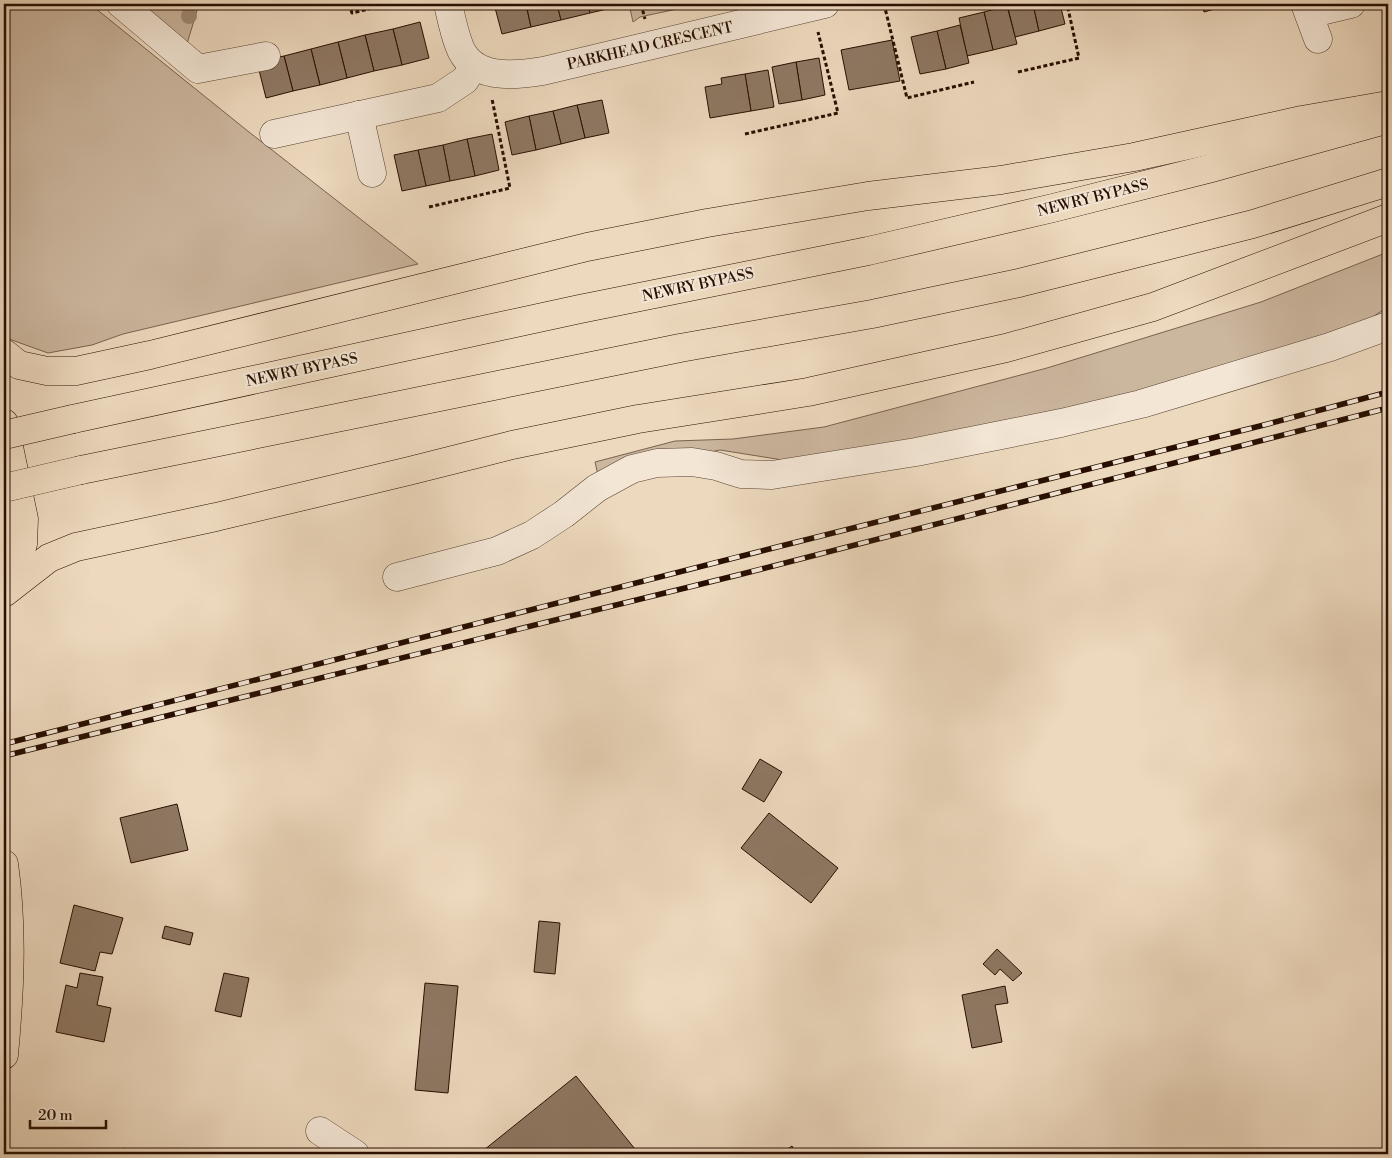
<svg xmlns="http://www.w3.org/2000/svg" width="1392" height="1158" viewBox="0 0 1392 1158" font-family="'Libre Bodoni',serif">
<rect width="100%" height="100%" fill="#edd9be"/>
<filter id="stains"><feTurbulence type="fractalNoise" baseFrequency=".004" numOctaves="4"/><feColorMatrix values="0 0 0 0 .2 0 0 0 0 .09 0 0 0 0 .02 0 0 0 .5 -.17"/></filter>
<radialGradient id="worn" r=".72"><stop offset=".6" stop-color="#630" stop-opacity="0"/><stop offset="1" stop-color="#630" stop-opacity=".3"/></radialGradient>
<g fill="#cbb69e" stroke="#79624f">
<polygon points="4,4 90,4 249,132 418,264 123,334 92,345 48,353 9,339 4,332"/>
<polygon points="142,4 199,4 186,47"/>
<polygon points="629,4 700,4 640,17 633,22"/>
<polygon points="1388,252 1388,307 1357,327 1170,387 957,433 789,461 720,450 598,475 595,462 675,441 733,439 824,427 1047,368 1261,302"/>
</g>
<g fill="#8e7863" stroke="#270e00">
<polygon points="494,4 526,4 531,27 502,34"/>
<polygon points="526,4 557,4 561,20 531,27"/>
<polygon points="557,4 588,4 590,13 561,20"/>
<polygon points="588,4 619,4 620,6 590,13"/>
<polygon points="1007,4 1033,4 1039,31 1015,37"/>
<polygon points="1033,4 1060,4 1065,24 1039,31"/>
<polygon points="1202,4 1232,4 1204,12"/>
<polygon points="1007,6 1017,44 993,50 984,12"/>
<polygon points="984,12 993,50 967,56 959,18"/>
<polygon points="420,22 429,58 402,65 393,29"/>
<polygon points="960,25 969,63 946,69 937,31"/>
<polygon points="393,29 402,65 374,71 365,35"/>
<polygon points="937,31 946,69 920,74 911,37"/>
<polygon points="365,35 374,71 347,78 338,42"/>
<polygon points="892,40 900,81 849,90 841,50"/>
<polygon points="338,42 347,78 320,85 311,49"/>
<polygon points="311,49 320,85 293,91 284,56"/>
<polygon points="284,56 293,91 266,98 257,62"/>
<polygon points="819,58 825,95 802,100 796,62"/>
<polygon points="796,62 802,100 779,104 772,67"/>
<polygon points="768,70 774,107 751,111 745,74"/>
<polygon points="745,74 751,111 710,118 705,87 722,84 721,78"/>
<polygon points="602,100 609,133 585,138 577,105"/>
<polygon points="577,105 585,138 561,144 553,111"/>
<polygon points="553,111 561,144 536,150 529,116"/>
<polygon points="529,116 536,150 512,155 505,122"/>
<polygon points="492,134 499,170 475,176 467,139"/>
<polygon points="467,139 475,176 450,181 443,145"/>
<polygon points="443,145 450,181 426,186 418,150"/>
<polygon points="418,150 426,186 402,191 394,155"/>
<polygon points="760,759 782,772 764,802 742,789"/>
<polygon points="177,804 188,850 131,863 120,818"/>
<polygon points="769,813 838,868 811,903 741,848"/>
<polygon points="74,905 123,918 112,954 100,952 95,971 60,963"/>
<polygon points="539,921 560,923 555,974 534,972"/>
<polygon points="165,926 193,933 190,945 162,938"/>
<polygon points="997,949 1022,973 1013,981 1000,969 995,975 983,964"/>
<polygon points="80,973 103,977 97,1005 111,1008 104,1042 56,1032 66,985 77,988"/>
<polygon points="224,973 249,978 241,1017 215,1011"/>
<polygon points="425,983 458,986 448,1093 415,1090"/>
<polygon points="1005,986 1008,1003 995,1005 1002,1042 972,1048 962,995"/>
<polygon points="576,1076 639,1154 479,1154"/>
<polygon points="792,1146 797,1154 780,1154"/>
<polygon points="124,1148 144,1154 122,1154"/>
</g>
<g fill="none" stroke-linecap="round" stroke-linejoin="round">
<g stroke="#584130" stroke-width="29">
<g id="minor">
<polyline points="121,4 198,69 266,56"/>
<path d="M448,4C451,17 454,32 459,45C471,80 513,76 543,71L825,4"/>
<polyline points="1305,4 1318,39"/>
<polyline points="1309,14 1351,4"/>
<polyline points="359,115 372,173"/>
<polyline points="274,134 438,98 465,80 473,67"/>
<polyline points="397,577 497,551 532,535 564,514 597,488 632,469 657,463 692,462 716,466 741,474 772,475 916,452 1061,423 1141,404 1330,347 1388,326"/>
<polyline points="320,1131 355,1154"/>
</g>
</g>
<g stroke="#270e00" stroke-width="29">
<path id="major" d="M4,864C13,927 10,991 4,1055"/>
</g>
<g stroke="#270e00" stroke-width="29">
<g id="highway">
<polyline points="4,353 19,365 47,371 76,371 150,355 587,247 707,223 868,196 1001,180 1134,157 1302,120 1388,105"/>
<polyline points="73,419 580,309 868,251 1053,208 1208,169 1378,122"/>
<polyline points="4,423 24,519 23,544 9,588"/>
<polyline points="81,470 680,348 872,314 1019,283 1253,224 1388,182"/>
<polyline points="4,593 49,558 76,547 216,517 409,471 512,445 638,419 808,392 1006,348 1153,307 1388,218"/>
</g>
</g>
<g stroke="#270e00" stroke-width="3" stroke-dasharray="4 2.5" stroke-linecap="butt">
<polyline points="349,4 352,13 389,4"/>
<polyline points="641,4 645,19"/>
<polyline points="884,4 907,98 974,82"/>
<polyline points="1018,72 1079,58 1067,4"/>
<polyline points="745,134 838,113 818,32"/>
<polyline points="429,207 510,188 492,99"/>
</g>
<use href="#minor" stroke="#f3e6d5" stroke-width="28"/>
<use href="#major" stroke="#edd9be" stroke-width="28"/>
<use href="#highway" stroke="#edd9be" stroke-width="28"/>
<g stroke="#270e00" stroke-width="5.5">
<g id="rail">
<polyline points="4,744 777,547 1264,425 1388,392"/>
<polyline points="4,756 742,574 1388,408"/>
</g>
</g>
<use href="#rail" stroke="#f3e6d5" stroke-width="4" stroke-dasharray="11" stroke-linecap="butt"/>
<g stroke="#270e00" stroke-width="29" stroke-linecap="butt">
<g id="highway-bridge">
<polyline points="4,435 73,419"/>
<polyline points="4,488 81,470"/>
</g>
</g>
<use href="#highway-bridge" stroke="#edd9be" stroke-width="28"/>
</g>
<circle fill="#9f8a74" cx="189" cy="16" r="8"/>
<g text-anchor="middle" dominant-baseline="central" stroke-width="4" stroke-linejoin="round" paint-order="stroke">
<g font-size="15" fill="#270e00" stroke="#f3e6d5">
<text transform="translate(650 46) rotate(-13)">PARKHEAD CRESCENT</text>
<text transform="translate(1093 198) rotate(-14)">NEWRY BYPASS</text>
<text transform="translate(698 285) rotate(-12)">NEWRY BYPASS</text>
<text transform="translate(302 370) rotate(-12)">NEWRY BYPASS</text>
</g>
</g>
<rect width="1392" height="1158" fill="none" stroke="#edd9be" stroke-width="20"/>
<rect x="5" y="5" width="1382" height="1148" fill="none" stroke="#270e00" stroke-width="2.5"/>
<rect x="10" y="10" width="1372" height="1138" fill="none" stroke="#270e00"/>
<path d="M30 1120v8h76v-8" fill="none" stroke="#270e00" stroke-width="2.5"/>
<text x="38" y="1120" font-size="15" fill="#270e00" stroke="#f3e6d5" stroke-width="4" paint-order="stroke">20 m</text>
<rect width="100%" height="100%" filter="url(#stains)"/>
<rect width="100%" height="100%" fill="url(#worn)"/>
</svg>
